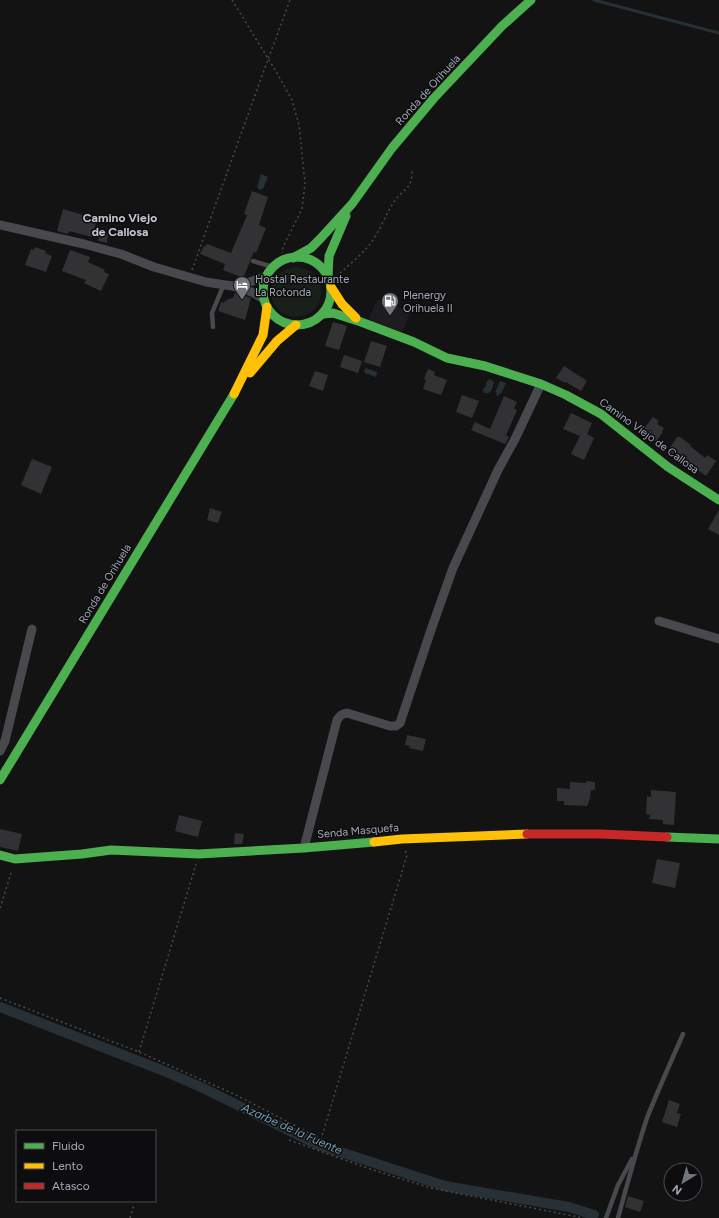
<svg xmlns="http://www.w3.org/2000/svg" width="719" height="1218" viewBox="0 0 719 1218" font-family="Figtree,sans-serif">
<rect width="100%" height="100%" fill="#131313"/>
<polygon fill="#1d1d1f" points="378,299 411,312 402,332 368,320"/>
<circle fill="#192019" cx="296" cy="292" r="25"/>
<g fill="#263035">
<polygon points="261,174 268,177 263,189 260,190 257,187"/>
<polygon points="366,368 377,372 376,377 365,373 364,371 365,369"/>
<polygon points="490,379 494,382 492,389 489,393 485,393 483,391 483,389 486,386 487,381"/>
<polygon points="500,381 506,383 501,394 499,394 498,396 496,395 497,393 495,392"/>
</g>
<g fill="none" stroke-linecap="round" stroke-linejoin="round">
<polyline stroke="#263035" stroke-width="3" points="594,0 719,33"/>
<polyline stroke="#263035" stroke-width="10" points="0,1007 164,1071 203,1088 312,1142 325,1147 445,1186 569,1207 594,1215"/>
</g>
<g fill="#323234">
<polygon points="252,191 268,197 259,225 266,228 256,253 254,252 250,260 250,262 243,278 223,270 225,264 200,254 204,246 206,246 207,244 231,253 247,215 244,214"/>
<polygon points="63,209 97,219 92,237 69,231 68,234 57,231"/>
<polygon points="100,232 108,234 107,243 98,241"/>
<polygon points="35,247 46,251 45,253 52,256 46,272 25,265 31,249 34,250"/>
<polygon points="70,250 90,257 88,262 105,270 104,272 109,274 101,291 84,283 86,280 62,271"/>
<polygon points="235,293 251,298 245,320 218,311 221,302 223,303 228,299 233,298"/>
<polygon points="333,322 347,326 339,350 325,346"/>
<polygon points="371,341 387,346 380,367 364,362"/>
<polygon points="344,355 362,361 358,373 340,367"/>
<polygon points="564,366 587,381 581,391 566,382 565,383 556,378"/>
<polygon points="428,369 435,372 434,375 447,380 441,395 423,389 426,380 424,379"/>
<polygon points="315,371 328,375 323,391 309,386"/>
<polygon points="462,395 479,401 472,418 456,412"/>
<polygon points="504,396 517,402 514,408 517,410 506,435 509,437 505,444 471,430 475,422 490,429"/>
<polygon points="571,413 592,423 587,434 594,438 584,460 571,454 580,436 563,429"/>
<polygon points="653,417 659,421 657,424 664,428 662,431 663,432 656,442 642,431"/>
<polygon points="677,437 680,437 691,445 690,446 705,458 707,455 716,461 706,476 681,458 680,459 668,451"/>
<polygon points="32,459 52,467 41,494 21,485"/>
<polygon points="210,508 222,512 218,523 207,520"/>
<polygon points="719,510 719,535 708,529"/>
<polygon points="407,735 426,739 423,751 409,748 410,746 405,745"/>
<polygon points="586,781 595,782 595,790 591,790 590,798 587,806 564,805 564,801 557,801 557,788 570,789 570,782 586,783"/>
<polygon points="651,790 676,792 674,825 663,824 663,820 649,819 650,815 646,814 647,796 651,797"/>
<polygon points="179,815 202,821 198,837 175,831"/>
<polygon points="0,829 22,834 18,851 0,847"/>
<polygon points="235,833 244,834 242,844 234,844"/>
<polygon points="657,859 680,863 675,888 652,883"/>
<polygon points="669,1100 680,1104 677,1113 681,1114 677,1127 662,1122"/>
<polygon points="628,1196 644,1201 640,1212 625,1207"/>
</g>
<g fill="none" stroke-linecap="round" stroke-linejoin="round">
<g stroke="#494a4e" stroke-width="1.5" stroke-dasharray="2 3" stroke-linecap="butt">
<polyline points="232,0 277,73 292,100 299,125 305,183 302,209 283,247 282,253"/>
<polyline points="192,270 263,73 290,0"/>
<path d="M340,273C351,263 364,253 373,240C381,228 386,214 394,202C403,188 412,191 412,171"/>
<polyline points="0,908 12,870"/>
<polyline points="0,998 139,1052 234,1094 321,1139 407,855 405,850"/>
<polyline points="139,1052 196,864"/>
<polyline points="289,1140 373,1170 431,1188 583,1218"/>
<polyline points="130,1218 134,1205"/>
</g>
<g stroke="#47494c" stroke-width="4.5">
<polyline points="253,261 273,267"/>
<polyline points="213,327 212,313 224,284"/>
<polyline points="606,1218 618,1185 632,1159"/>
<path d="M618,1218C627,1185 636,1151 647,1118C658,1090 671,1062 683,1034"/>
</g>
<g stroke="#47494c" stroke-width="9">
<polyline points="0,225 84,244 121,254 154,267 206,282 232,286 252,292 264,299"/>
<polyline points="234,286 247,283 267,276"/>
<polyline points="659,621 719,639"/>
<polyline points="0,751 5,741 32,629"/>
<path d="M304,848L337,720C340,716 341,714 347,713L390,726H396L400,723L432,627L453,568L498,470L515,439L541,384"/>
</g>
<g stroke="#4caf50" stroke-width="9">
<circle cx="297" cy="291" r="34"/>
<polyline points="293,258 311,248 320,239 352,204 392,148 434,98 502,26 531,0"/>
<polyline points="328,277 329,256 346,216"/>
<polyline points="323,314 333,313 361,322 414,342 447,358 485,366 541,384 566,395 601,414 668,467 719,500"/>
<polyline points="0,780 234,394"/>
<polyline points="667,837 719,839"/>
<polyline points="0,855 15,859 82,854 111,850 199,854 304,848 374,842"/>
</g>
<g stroke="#ffc107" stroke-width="9">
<polyline points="331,287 342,304 356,318"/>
<polyline points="250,373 277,341 296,325"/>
<polyline points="234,394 263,335 267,307"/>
<polyline points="374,842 402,839 527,834"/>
</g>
<polyline stroke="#c62828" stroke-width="9" points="527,834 601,834 667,837"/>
</g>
<defs>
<g id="hotel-pin" transform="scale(0.9)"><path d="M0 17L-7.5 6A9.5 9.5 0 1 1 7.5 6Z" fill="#71757c" stroke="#0d0d0f"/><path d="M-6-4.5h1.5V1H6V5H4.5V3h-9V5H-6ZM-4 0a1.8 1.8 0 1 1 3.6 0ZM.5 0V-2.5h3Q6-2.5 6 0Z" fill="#fff"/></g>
<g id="fuel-pin" transform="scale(0.9)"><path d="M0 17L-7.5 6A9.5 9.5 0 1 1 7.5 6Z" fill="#71757c" stroke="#0d0d0f"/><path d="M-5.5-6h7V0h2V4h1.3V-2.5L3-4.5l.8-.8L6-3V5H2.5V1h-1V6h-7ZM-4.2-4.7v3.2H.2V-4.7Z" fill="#fff"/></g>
</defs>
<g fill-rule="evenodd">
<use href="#hotel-pin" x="242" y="285"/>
<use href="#fuel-pin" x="390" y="301"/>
</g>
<g text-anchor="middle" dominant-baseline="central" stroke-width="3" stroke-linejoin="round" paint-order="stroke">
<g font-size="11" fill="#a3aab5" stroke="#0d0d0f">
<text transform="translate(428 90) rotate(-48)">Ronda de Orihuela</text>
<text transform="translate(649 436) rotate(36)">Camino Viejo de Callosa</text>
<text transform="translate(105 584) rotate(-59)">Ronda de Orihuela</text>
<text transform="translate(358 831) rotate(-5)">Senda Masquefa</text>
</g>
<g font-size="11" fill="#a3aab5" stroke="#0d0d0f" text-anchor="start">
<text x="255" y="279">Hostal Restaurante<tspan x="255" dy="13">La Rotonda</tspan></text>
<text x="403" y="295">Plenergy<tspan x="403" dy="13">Orihuela II</tspan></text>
</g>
<g font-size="12" font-weight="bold" fill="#c4c9d1" stroke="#0d0d0f">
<text x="120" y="218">Camino Viejo<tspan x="120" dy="14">de Callosa</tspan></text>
</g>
<g font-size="12" font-style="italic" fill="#789db2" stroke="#0d0d0f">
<text transform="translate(292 1129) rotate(24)">Azarbe de la Fuente</text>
</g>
</g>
<rect x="16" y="1130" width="140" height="72" fill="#0d0d0f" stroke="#494c51"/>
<rect x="24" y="1143" width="20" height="6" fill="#4caf50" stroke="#494c51"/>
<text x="52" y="1150" font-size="12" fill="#a3aab5">Fluido</text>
<rect x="24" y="1163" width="20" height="6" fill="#ffc107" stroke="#494c51"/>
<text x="52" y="1170" font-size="12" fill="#a3aab5">Lento</text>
<rect x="24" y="1183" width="20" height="6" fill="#c62828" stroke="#494c51"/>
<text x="52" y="1190" font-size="12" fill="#a3aab5">Atasco</text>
<g transform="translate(683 1182) rotate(217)"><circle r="19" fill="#0d0d0f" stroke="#494c51"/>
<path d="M0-3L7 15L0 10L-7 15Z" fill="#71757c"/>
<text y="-6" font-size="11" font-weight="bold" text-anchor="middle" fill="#a3aab5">N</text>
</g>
</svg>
